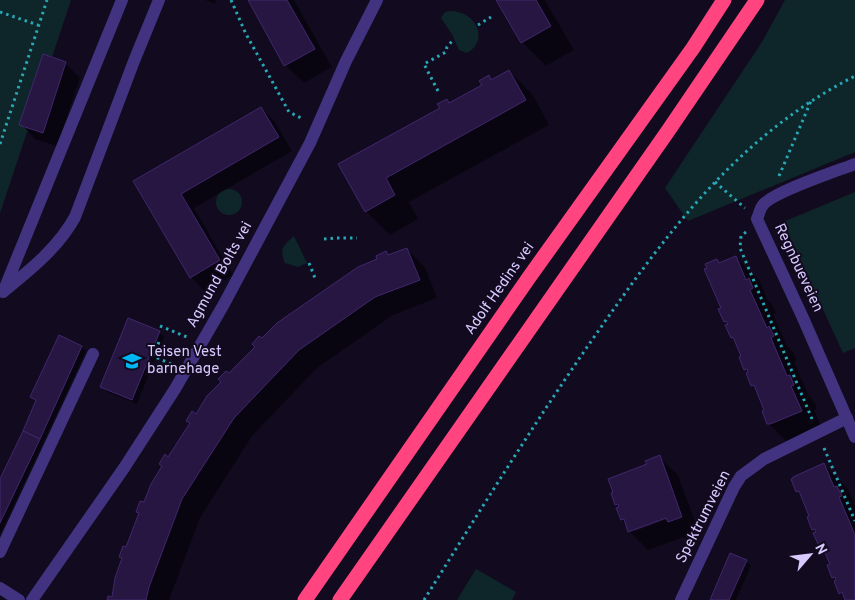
<svg xmlns="http://www.w3.org/2000/svg" width="855" height="600" viewBox="0 0 855 600" font-family="Overpass,sans-serif">
<rect width="100%" height="100%" fill="#120b1f"/>
<g fill="#0e2629">
<polygon points="0,0 71,0 0,213"/>
<polygon points="785,0 855,0 855,152 688,221 665,188 762,42"/>
<path d="M450,11C476,11 490,40 467,53L459,50L452,34L441,18L445,12Z"/>
<circle cx="229" cy="202" r="13"/>
<polygon points="855,192 855,348 843,353 783,222"/>
<path d="M294,236L307,263L298,267L285,263C279,249 283,246 294,236Z"/>
<polygon points="476,569 516,592 512,600 457,600"/>
</g>
<g fill="#0007" fill-rule="evenodd">
<polygon points="205,0 216,0 215,4"/>
<polygon points="249,0 294,0 332,67 304,83 285,65"/>
<polygon points="497,0 545,0 574,50 546,66 522,42"/>
<polygon points="44,56 66,64 80,78 57,146 35,139 21,124"/>
<polygon points="509,71 533,95 549,125 409,202 418,219 390,235 366,211 340,165 441,109 447,100 450,104 483,86 489,77 492,80"/>
<polygon points="261,108 275,122 292,151 194,208 233,275 205,292 191,277 135,182"/>
<polygon points="407,249 425,267 437,298 393,315 317,368 252,436 200,518 169,600 108,600 113,599 123,559 120,556 127,549 140,514 137,511 144,504 168,459 196,416 229,375 262,340 379,260 386,253 389,256"/>
<polygon points="736,257 760,281 767,299 772,304 776,313 773,314 787,346 793,352 797,360 794,362 808,394 816,405 817,409 814,410 825,435 792,447 768,423 766,411 758,391 752,385 749,373 745,369 743,357 737,342 732,337 729,325 725,321 717,261 720,264"/>
<polygon points="159,332 164,337 137,404 107,392 102,387"/>
<polygon points="82,347 86,351 0,535 0,482 37,402 31,397"/>
<path d="M659,457L678,475L700,535L687,540L684,537L648,550L630,532L627,525L622,520L618,509L620,508L616,505L612,494ZM672,515L673,517L635,531V529Z"/>
<polygon points="824,465 848,489 855,505 855,600 847,600 840,593 825,551 820,545 817,533 813,529 811,517 802,497 797,491"/>
<polygon points="746,561 751,566 736,600 711,600"/>
</g>
<g fill="#261641" stroke="#40276e">
<polygon points="248,0 287,0 315,49 284,66"/>
<polygon points="496,0 536,0 551,26 521,43"/>
<polygon points="43,54 66,62 43,133 19,125"/>
<polygon points="509,70 526,100 386,178 395,195 365,212 338,164 440,108 437,104 447,99 449,103 482,85 479,81 489,75 491,80"/>
<polygon points="261,107 279,137 181,194 220,260 190,278 133,181"/>
<polygon points="407,248 420,280 375,297 299,350 234,418 182,499 149,587 146,600 107,600 108,596 112,597 115,578 122,558 119,557 123,546 126,547 139,513 136,512 140,501 144,502 151,484 162,466 159,464 165,454 168,457 190,423 186,421 192,411 196,414 207,396 221,382 218,379 226,371 229,373 255,347 252,344 259,336 262,338 277,323 358,267 377,259 376,256 386,251 388,255"/>
<polygon points="736,256 746,280 749,278 753,288 750,290 767,328 769,326 774,336 771,338 787,376 790,375 794,385 791,386 802,411 770,424 767,424 762,411 764,410 754,385 751,386 746,373 748,372 747,369 744,370 739,357 741,356 733,337 731,338 725,325 728,324 726,321 724,322 718,309 721,308 704,269 707,268 705,264 717,259 719,263"/>
<polygon points="128,318 160,331 132,400 100,387"/>
<polygon points="59,335 82,346 40,439 23,431 36,400 30,397"/>
<polygon points="23,431 40,439 0,523 0,479"/>
<polygon points="660,455 682,517 668,522 666,518 628,532 624,519 621,520 616,508 619,507 618,504 615,505 611,493 613,492 608,479 647,464 645,461"/>
<polygon points="824,463 834,487 837,486 842,496 839,497 855,535 855,600 845,600 842,592 839,594 834,581 836,580 835,577 832,578 827,565 830,564 821,544 819,546 813,533 816,532 815,529 812,530 807,517 809,516 799,491 796,492 791,479 793,478 793,477"/>
<polygon points="730,553 747,560 729,600 710,600"/>
</g>
<g fill="none" stroke-linecap="round" stroke-linejoin="round">
<g stroke="#27a8b6" stroke-width="3" stroke-dasharray="2.5 4" stroke-linecap="butt">
<polyline points="231,0 246,34 289,112 303,119"/>
<polyline points="0,12 38,25"/>
<polyline points="478,25 491,17"/>
<polyline points="438,91 424,64 446,52 447,47 453,40"/>
<polyline points="0,144 47,0"/>
<polyline points="779,176 811,101"/>
<polyline points="715,182 745,208"/>
<polyline points="746,232 741,236 740,248 812,419"/>
<polyline points="324,239 335,238 357,238"/>
<polyline points="309,263 315,278"/>
<polyline points="160,326 187,337"/>
<polyline points="159,342 153,356 171,364"/>
<polyline points="824,448 855,521"/>
<path d="M424,600C479,512 533,425 592,340C666,234 737,136 855,76"/>
</g>
<g stroke="#423381" stroke-width="12">
<path d="M855,164C837,171 773,192 763,205C760,208 759,215 757,219L803,318L855,437"/>
<polyline points="4,290 122,0"/>
<path d="M3,292C30,270 58,248 75,217L134,61L159,0"/>
<polyline points="0,552 93,354"/>
<polyline points="0,588 19,600"/>
<polyline points="32,600 124,468 175,389 224,304 310,143 346,61 377,0"/>
<polyline points="681,600 734,487 741,476 764,459 847,418"/>
</g>
<g stroke="#ff4480" stroke-width="15">
<polyline points="305,600 530,276 693,48 724,0"/>
<polyline points="340,600 668,131 757,0"/>
</g>
</g>
<defs>
<g id="school-bare" transform="scale(1.5)"><path d="M0-5L7-2L0 1L-7-2ZM-4 1L0 2.5L4 1V4Q0 6-4 4Z" fill="#00b5f4" stroke="#120b1f" stroke-width="2.5" paint-order="stroke"/></g>
</defs>
<g fill-rule="evenodd">
<use href="#school-bare" x="132" y="361"/>
</g>
<g text-anchor="middle" dominant-baseline="central" stroke-width="4" stroke-linejoin="round" paint-order="stroke">
<g font-size="15" fill="#d8c9ff" stroke="#120b1f">
<text transform="translate(798 268) rotate(65)">Regnbueveien</text>
<text transform="translate(220 275) rotate(-61)">Agmund Bolts vei</text>
<text transform="translate(500 289) rotate(-55)">Adolf Hedins vei</text>
<text transform="translate(704 517) rotate(-63)">Spektrumveien</text>
</g>
<g font-size="15" fill="#d8c9ff" stroke="#120b1f" text-anchor="start">
<text x="147" y="352">Teisen Vest<tspan x="147" dy="17">barnehage</tspan></text>
</g>
</g>
<g transform="translate(810 555) rotate(62)" stroke="#120b1f" stroke-width="4" paint-order="stroke">
<path d="M0-4L9 19L0 12L-9 19Z" fill="#d8c9ff"/>
<text y="-8" font-size="14" font-weight="bold" text-anchor="middle" fill="#d8c9ff">N</text>
</g>
</svg>
